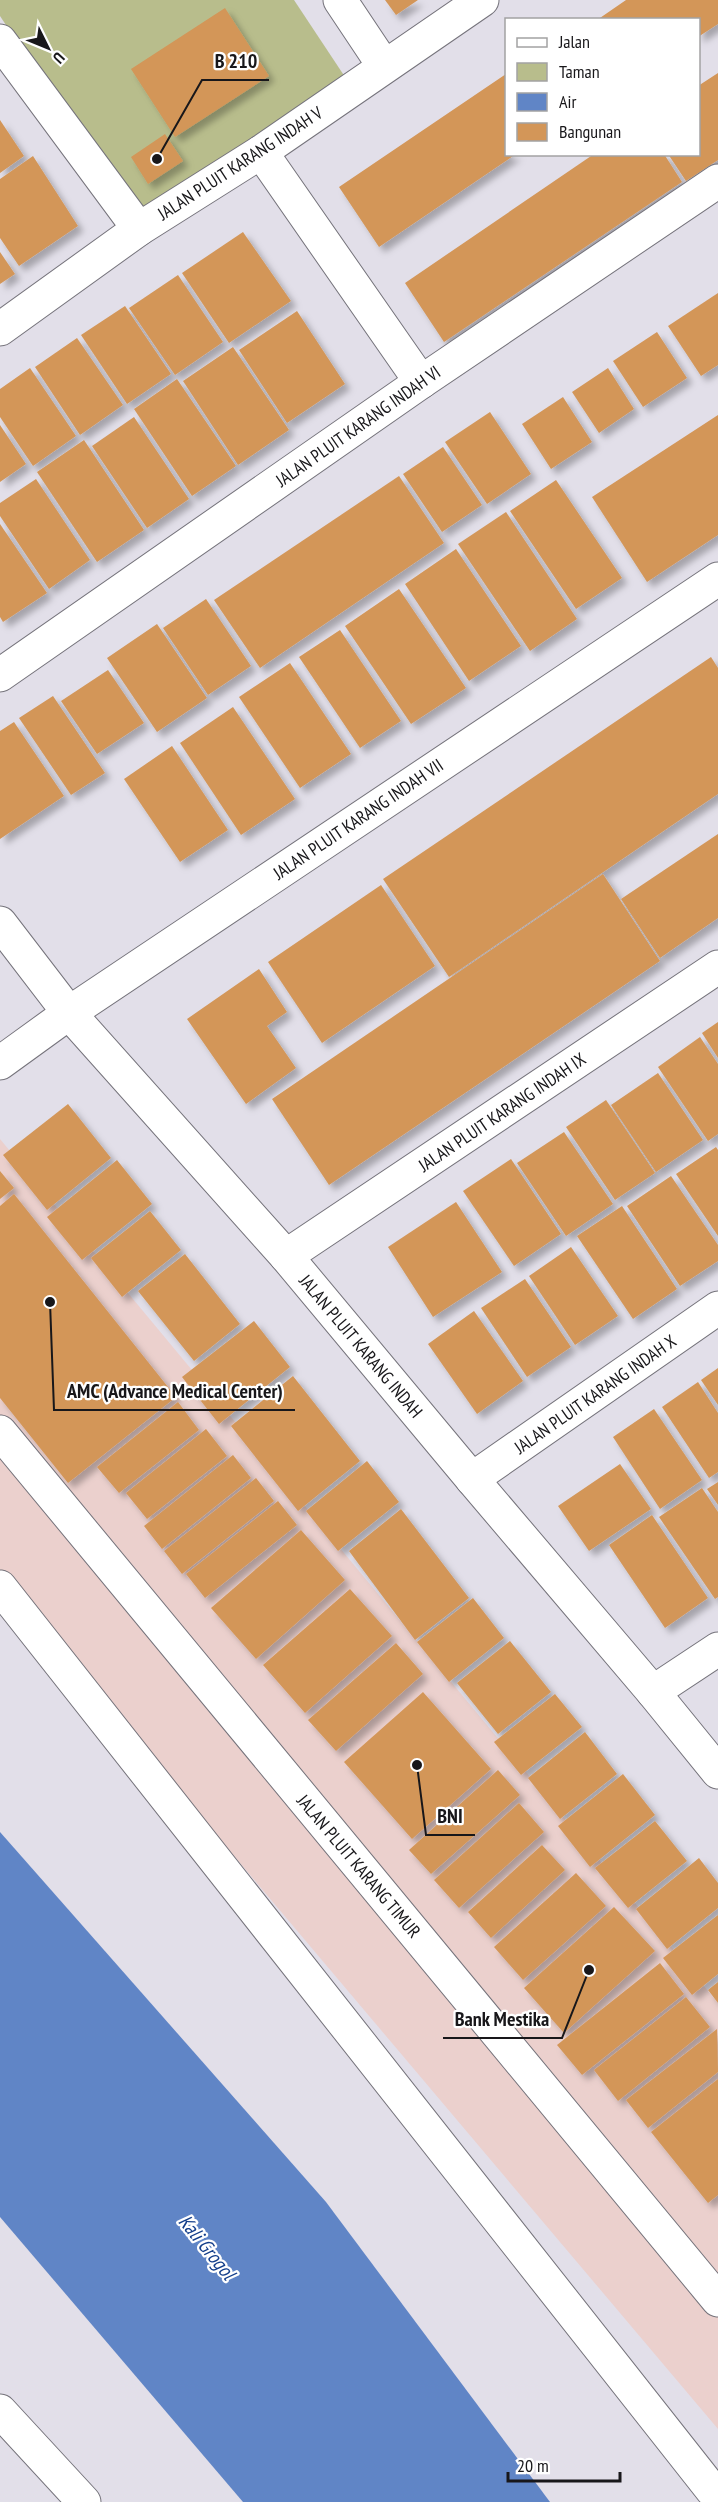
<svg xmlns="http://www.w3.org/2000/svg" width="718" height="2502" viewBox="0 0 718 2502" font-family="'PT Sans Narrow',sans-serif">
<defs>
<filter id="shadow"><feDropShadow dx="5.5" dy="5.5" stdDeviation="3" flood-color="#0004"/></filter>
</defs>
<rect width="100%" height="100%" fill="#e2dfe9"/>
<polygon fill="#ebd0cd" points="0,1139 718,2003 718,2429 0,1579"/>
<polygon fill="#b8bd8c" points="0,0 294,0 349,83 138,224 0,16"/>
<polygon fill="#6085c6" points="0,1832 326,2202 550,2502 243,2502 0,2217"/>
<g fill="#d39658" filter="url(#shadow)">
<polygon points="385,0 418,0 396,15"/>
<polygon points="626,0 718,0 718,24 698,37 698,20 597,20"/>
<polygon points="225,8 269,76 175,137 131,69"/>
<polygon points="718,73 718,160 686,181 668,154 698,154 698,86"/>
<polygon points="506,74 506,154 516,154 379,247 339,187"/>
<polygon points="0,120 24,156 0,173"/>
<polygon points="165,134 183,161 148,184 131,157"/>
<polygon points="594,154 664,154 682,182 444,342 405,283"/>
<polygon points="33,156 78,226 19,266 0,238 0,179"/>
<polygon points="243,232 291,301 229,343 182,273"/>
<polygon points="0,252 15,274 0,284"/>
<polygon points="178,275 223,342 175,375 129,308"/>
<polygon points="718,293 718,365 701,376 668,326"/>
<polygon points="125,306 171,374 127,404 81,335"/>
<polygon points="297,311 345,384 287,423 239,350"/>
<polygon points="657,332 687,378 643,407 613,361"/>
<polygon points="77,338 123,405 80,435 35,367"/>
<polygon points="233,347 289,430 238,465 183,381"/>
<polygon points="30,368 76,436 33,466 0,417 0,389"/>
<polygon points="608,368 634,409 599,433 572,392"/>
<polygon points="177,379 236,466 192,496 134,409"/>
<polygon points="563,397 592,442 551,469 522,424"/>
<polygon points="490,412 531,474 487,504 445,442"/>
<polygon points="718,415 718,535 647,582 592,497"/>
<polygon points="134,417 189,499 147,528 92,446"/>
<polygon points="0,425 26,464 0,482"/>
<polygon points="84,440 144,530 97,562 37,472"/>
<polygon points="443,447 482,505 442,532 403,474"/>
<polygon points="399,476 444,543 260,668 214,600"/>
<polygon points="36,479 90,560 49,589 0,516 0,503"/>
<polygon points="556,480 622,578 576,609 510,511"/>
<polygon points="506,512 577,619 530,651 458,544"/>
<polygon points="0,524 47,593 3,622 0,617"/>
<polygon points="456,549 521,646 469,681 405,584"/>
<polygon points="399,589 466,688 411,724 345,626"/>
<polygon points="206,599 251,666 208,695 163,628"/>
<polygon points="157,624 207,698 157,732 107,658"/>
<polygon points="340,630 401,721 360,748 299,657"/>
<polygon points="711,657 718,668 718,794 449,977 383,879"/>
<polygon points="290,663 351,754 300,788 239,697"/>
<polygon points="108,670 144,723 97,754 61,701"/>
<polygon points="53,696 105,773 71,795 19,718"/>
<polygon points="233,707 295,799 241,835 180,743"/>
<polygon points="14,722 64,796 0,839 0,731"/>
<polygon points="172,746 228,830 180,862 124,779"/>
<polygon points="718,834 718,918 660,958 621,899"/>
<polygon points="603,874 660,961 329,1185 272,1099"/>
<polygon points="381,885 435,966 322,1043 268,962"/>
<polygon points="259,969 287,1012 267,1026 296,1068 246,1104 187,1019"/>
<polygon points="718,1022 718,1058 702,1033"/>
<polygon points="700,1037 718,1064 718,1134 708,1141 658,1067"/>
<polygon points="658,1073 703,1140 656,1172 611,1105"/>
<polygon points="606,1100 655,1173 615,1200 566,1127"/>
<polygon points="68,1104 111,1158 47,1210 3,1155"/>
<polygon points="564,1132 613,1204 566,1236 517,1163"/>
<polygon points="716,1147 718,1150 718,1236 676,1174"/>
<polygon points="511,1159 561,1234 514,1266 463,1191"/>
<polygon points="117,1160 152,1204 82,1260 47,1217"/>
<polygon points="0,1171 14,1188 0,1199"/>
<polygon points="671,1176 718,1245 718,1261 680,1286 627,1206"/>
<polygon points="14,1194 176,1397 68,1483 0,1398 0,1206"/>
<polygon points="456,1202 502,1272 433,1317 388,1247"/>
<polygon points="622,1206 677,1289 633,1319 577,1236"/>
<polygon points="150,1211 181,1250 122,1297 91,1258"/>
<polygon points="571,1247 618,1316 575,1345 529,1276"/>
<polygon points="185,1254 240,1324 194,1361 138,1291"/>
<polygon points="525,1279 571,1347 527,1377 481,1308"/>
<polygon points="474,1311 523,1381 477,1414 428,1344"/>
<polygon points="254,1321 290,1367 219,1424 182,1377"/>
<polygon points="718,1368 718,1405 701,1380"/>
<polygon points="293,1376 360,1461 298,1511 231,1426"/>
<polygon points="698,1382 718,1413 718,1472 709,1478 662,1407"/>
<polygon points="178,1402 199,1430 119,1493 97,1467"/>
<polygon points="654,1409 702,1480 660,1509 613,1437"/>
<polygon points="206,1429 227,1456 147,1519 126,1493"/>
<polygon points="233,1455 251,1478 162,1549 144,1526"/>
<polygon points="367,1461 399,1502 338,1551 306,1511"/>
<polygon points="620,1464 651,1509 589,1551 558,1506"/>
<polygon points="256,1478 274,1501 182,1574 164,1551"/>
<polygon points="718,1482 718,1505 707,1489"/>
<polygon points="702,1488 718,1512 718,1597 715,1599 659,1517"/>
<polygon points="278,1501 297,1525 205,1598 186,1574"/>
<polygon points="401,1509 469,1598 415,1640 349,1551"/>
<polygon points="652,1515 708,1598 665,1628 609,1545"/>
<polygon points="301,1530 345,1580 256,1659 211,1608"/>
<polygon points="350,1589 392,1636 305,1713 263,1665"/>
<polygon points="473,1598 504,1638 449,1682 417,1642"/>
<polygon points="510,1641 551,1692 498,1734 457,1683"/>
<polygon points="396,1643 423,1674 336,1751 308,1720"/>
<polygon points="423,1692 491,1769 412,1839 344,1762"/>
<polygon points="555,1694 582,1727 521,1775 494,1742"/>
<polygon points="585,1732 617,1774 560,1819 528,1778"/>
<polygon points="498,1770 520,1795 431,1874 409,1850"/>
<polygon points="623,1774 655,1815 590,1867 558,1826"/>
<polygon points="519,1803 544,1832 459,1908 434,1880"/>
<polygon points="655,1821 687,1861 628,1908 595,1868"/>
<polygon points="542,1845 565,1870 491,1938 468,1912"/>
<polygon points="699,1858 718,1883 718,1908 667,1949 636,1909"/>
<polygon points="576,1873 606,1906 523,1980 494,1947"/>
<polygon points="614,1907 655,1951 564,2033 524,1988"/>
<polygon points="718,1915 718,1974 692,1995 663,1958"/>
<polygon points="660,1963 684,1994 582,2075 557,2045"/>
<polygon points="718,1982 718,2003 708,1990"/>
<polygon points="686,1997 710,2027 618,2101 594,2070"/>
<polygon points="717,2029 718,2072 648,2128 626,2100"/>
<polygon points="718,2079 718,2195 708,2203 651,2132"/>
</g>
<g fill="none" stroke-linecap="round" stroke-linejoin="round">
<g stroke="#75737b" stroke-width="35">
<g id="minor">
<polyline points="340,0 384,66"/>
<polyline points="0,41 139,229"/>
<polyline points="261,152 421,382"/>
<polyline points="0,329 139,229 261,152 482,0"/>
<polyline points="0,675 421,382 718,181"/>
<polyline points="0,923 69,1013 286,1256 472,1479 653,1692 718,1772"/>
<polyline points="0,1063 69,1013 718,579"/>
<polyline points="286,1256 718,967"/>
<polyline points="0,1432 718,2300"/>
<polyline points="472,1479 718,1308"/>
<polyline points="0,1587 712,2490"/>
<polyline points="653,1692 718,1649"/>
<polyline points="0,2411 84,2502"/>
</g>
</g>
<use href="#minor" stroke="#fff" stroke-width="33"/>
</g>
<g text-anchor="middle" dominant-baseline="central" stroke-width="4.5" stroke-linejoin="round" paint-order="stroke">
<g font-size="18" fill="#18171a" stroke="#fff">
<text transform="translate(240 163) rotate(-33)">JALAN PLUIT KARANG INDAH V</text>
<text transform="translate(358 426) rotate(-35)">JALAN PLUIT KARANG INDAH VI</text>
<text transform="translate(358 819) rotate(-34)">JALAN PLUIT KARANG INDAH VII</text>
<text transform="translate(502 1112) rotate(-34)">JALAN PLUIT KARANG INDAH IX</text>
<text transform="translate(361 1346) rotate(50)">JALAN PLUIT KARANG INDAH</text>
<text transform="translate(595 1394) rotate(-35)">JALAN PLUIT KARANG INDAH X</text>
<text transform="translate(359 1866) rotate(50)">JALAN PLUIT KARANG TIMUR</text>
</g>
<g font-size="20" font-style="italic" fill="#133e8b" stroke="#fff">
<text transform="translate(207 2247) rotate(51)">Kali Grogol</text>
</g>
</g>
<path fill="none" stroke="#18171a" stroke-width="2" d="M157 159L202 80H269M50 1302L54 1410H295M417 1765L426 1835H475M589 1970L562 2038H443"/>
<g fill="#18171a" stroke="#fff" stroke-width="2">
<circle cx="157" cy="159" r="6"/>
<circle cx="50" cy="1302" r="6"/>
<circle cx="417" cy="1765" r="6"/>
<circle cx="589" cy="1970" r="6"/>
</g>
<g font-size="20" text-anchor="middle" font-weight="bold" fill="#18171a" stroke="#fff" stroke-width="4.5" stroke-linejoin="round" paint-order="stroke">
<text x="236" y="68">B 210</text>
<text x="175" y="1398">AMC (Advance Medical Center)</text>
<text x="450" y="1823">BNI</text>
<text x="502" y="2026">Bank Mestika</text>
</g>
<rect x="505" y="18" width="195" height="138" fill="#ffffff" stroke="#a3a2a3" stroke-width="1.5"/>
<rect x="517" y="38" width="30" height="9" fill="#ffffff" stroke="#a3a2a3" stroke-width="1.5"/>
<text x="559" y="48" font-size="18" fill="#18171a">Jalan</text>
<rect x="517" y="63" width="30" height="18" fill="#b8bd8c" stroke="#a3a2a3" stroke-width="1.5"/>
<text x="559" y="78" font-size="18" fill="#18171a">Taman</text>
<rect x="517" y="93" width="30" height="18" fill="#6085c6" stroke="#a3a2a3" stroke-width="1.5"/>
<text x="559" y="108" font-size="18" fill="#18171a">Air</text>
<rect x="517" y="123" width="30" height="18" fill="#d39658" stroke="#a3a2a3" stroke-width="1.5"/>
<text x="559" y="138" font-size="18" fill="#18171a">Bangunan</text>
<g transform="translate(48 48) rotate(133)" stroke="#ffffff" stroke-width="4.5" paint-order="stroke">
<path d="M0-4.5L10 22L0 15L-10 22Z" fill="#18171a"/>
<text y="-9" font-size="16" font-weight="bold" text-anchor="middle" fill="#18171a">U</text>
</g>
<path d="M508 2472v9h112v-9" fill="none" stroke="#18171a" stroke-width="3"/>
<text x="517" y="2472" font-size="18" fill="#18171a" stroke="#ffffff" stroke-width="4.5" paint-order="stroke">20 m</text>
</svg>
